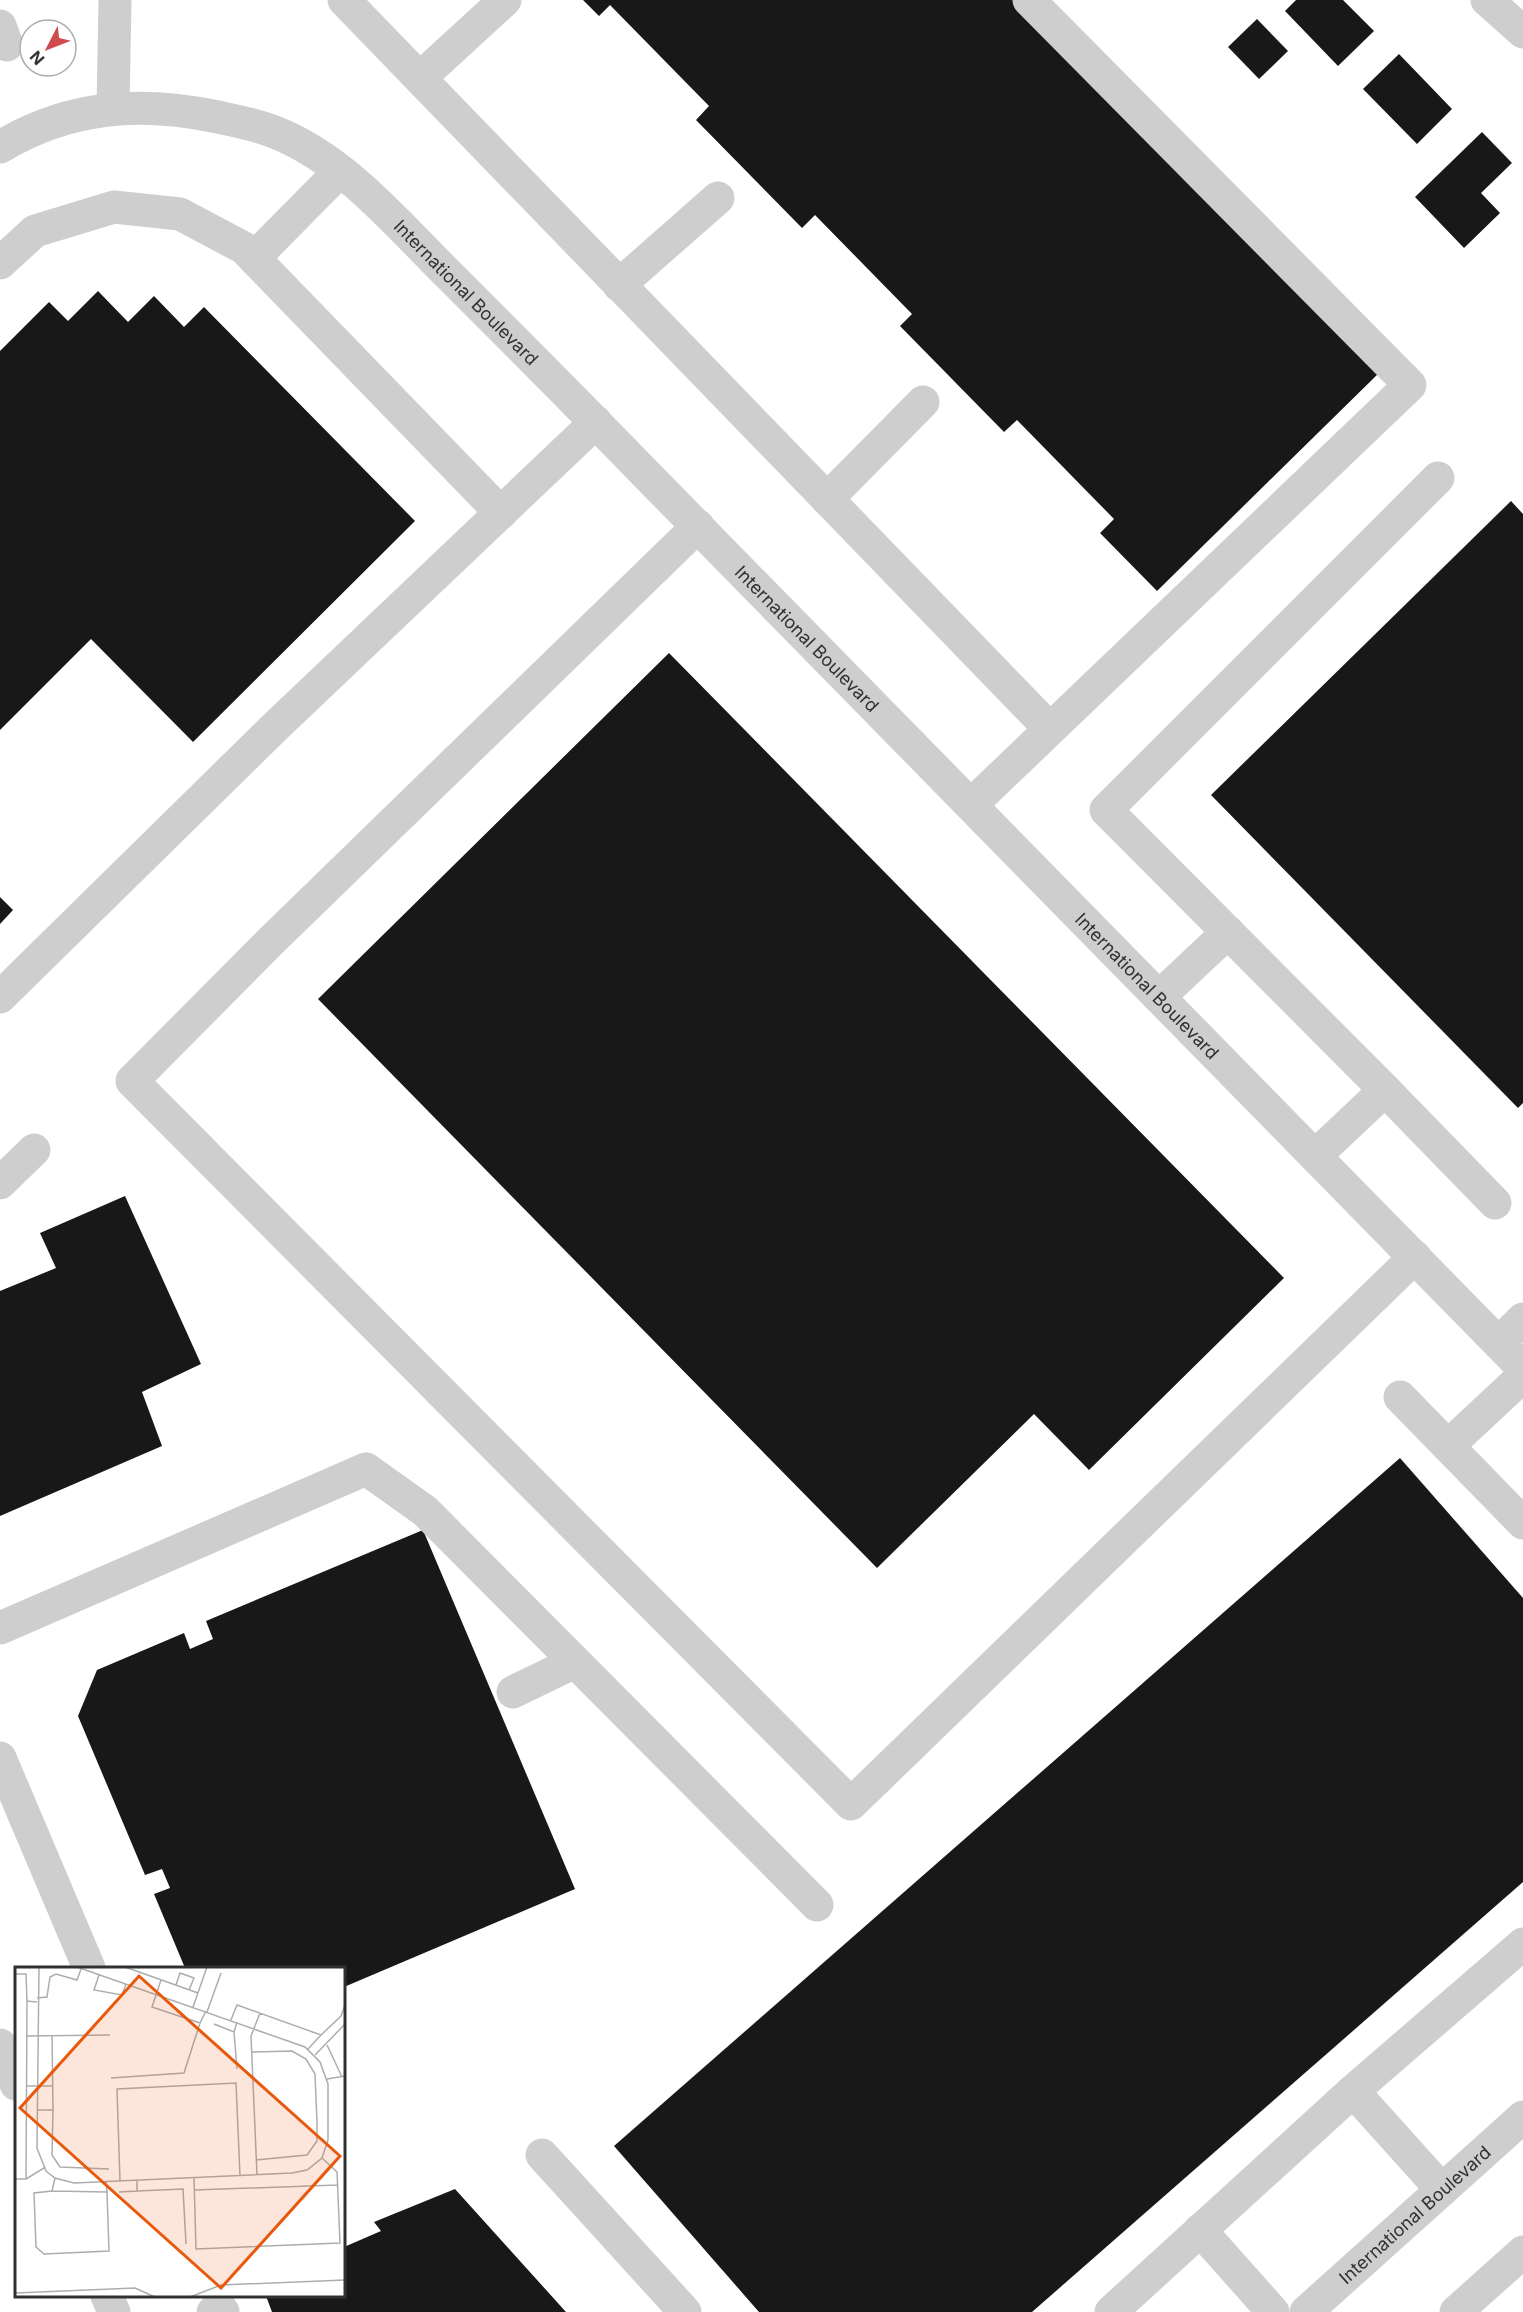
<svg xmlns="http://www.w3.org/2000/svg" width="1523" height="2312" viewBox="0 0 1523 2312" font-family="Inter,sans-serif">
<rect width="100%" height="100%" fill="#fff"/>
<g fill="#181818">
<polygon points="583,0 1020,0 1382,370 1157,591 1100,533 1114,519 1017,420 1004,432 900,326 912,314 815,215 802,228 696,120 709,106 610,5 599,16"/>
<polygon points="1296,0 1343,0 1374,31 1338,66 1285,11"/>
<polygon points="1257,19 1288,51 1259,79 1228,47"/>
<polygon points="1399,54 1452,109 1417,144 1363,89"/>
<polygon points="1482,132 1512,163 1481,193 1500,213 1464,248 1415,197"/>
<polygon points="98,291 128,322 154,296 184,327 204,307 415,521 193,742 91,639 0,730 0,351 49,302 68,321"/>
<polygon points="1511,501 1523,514 1523,1103 1518,1108 1211,795"/>
<polygon points="669,653 1284,1278 1089,1470 1034,1414 877,1568 318,999"/>
<polygon points="0,897 13,910 0,924"/>
<polygon points="125,1196 201,1364 142,1392 162,1446 0,1516 0,1291 56,1268 40,1233"/>
<polygon points="1400,1458 1523,1598 1523,1882 1032,2312 759,2312 614,2146"/>
<polygon points="423,1530 575,1889 344,1987 344,1968 185,1968 154,1894 170,1888 162,1869 145,1875 78,1716 97,1670 184,1633 190,1649 213,1639 206,1621"/>
<polygon points="455,2189 566,2312 272,2312 266,2296 344,2296 344,2247 381,2231 374,2222"/>
</g>
<g fill="none" stroke-linecap="round" stroke-linejoin="round">
<g stroke="#cecece" stroke-width="33">
<polyline points="344,0 1050,729"/>
<polyline points="1487,0 1523,32"/>
<polyline points="0,26 7,45"/>
<polyline points="420,78 505,0"/>
<polyline points="113,108 115,0"/>
<path id="s1" d="M0,147C70,105 139,101 218,117C237,121 258,125 277,133C346,161 398,225 450,276C513,339 576,402 638,466C933,766 1227,1068 1523,1368"/>
<polyline points="254,258 340,171"/>
<polyline points="0,263 35,231 114,207 180,214 244,248 501,513"/>
<polyline points="619,285 718,198"/>
<polyline points="827,499 923,402"/>
<polyline points="698,526 270,942 132,1081 851,1804 1415,1257"/>
<polyline points="971,805 1410,385 1029,0"/>
<polyline points="0,997 275,727 596,422"/>
<polyline points="1159,997 1228,932"/>
<polyline points="1385,1090 1106,810 1438,478"/>
<polyline points="1315,1156 1385,1090 1495,1203"/>
<polyline points="0,1183 34,1150"/>
<polyline points="1499,1343 1523,1319"/>
<polyline points="1400,1397 1523,1523"/>
<polyline points="1448,1446 1523,1376"/>
<polyline points="0,1628 366,1469 425,1511 817,1905"/>
<polyline points="513,1692 575,1662"/>
<polyline points="0,1758 89,1968"/>
<polyline points="0,2045 16,2084"/>
<polyline points="542,2155 685,2312"/>
<polyline points="1442,2190 1353,2091 1523,1944"/>
<polyline points="1200,2230 1273,2312"/>
<polyline points="107,2296 114,2312"/>
<polyline points="213,2312 221,2309 223,2312"/>
<polyline points="1111,2312 1353,2091"/>
<path id="s2" d="M1306,2312L1523,2117"/>
<polyline points="1456,2312 1523,2252"/>
</g>
</g>
<g text-anchor="middle" dominant-baseline="central" stroke-width="6" stroke-linejoin="round" paint-order="stroke">
<g font-size="18" fill="#313131" stroke="#fff">
<text stroke="none"><textPath href="#s1" startOffset="536">International Boulevard</textPath></text>
<text stroke="none"><textPath href="#s1" startOffset="1022">International Boulevard</textPath></text>
<text stroke="none"><textPath href="#s1" startOffset="1508">International Boulevard</textPath></text>
<text stroke="none"><textPath href="#s2" startOffset="146">International Boulevard</textPath></text>
</g>
</g>
<g transform="translate(15 1967)">
<rect width="330" height="330" fill="#fff"/>
<path fill="none" stroke="#adadad" stroke-width="1.5" d="M24,0L22,181L31,204L40,211L59,216L277,206L292,203L307,191L313,173V117L305,95L290,80L62,0M110,0L183,26M0,7H11L12,34M84,8L79,23L107,28L111,17M146,13L137,40L185,56L191,44M161,18L165,6L179,11L174,23M22,31L32,30L35,10L41,7L62,13L66,2M178,40L192,0M192,45L206,6M216,53L222,38L306,68L326,49L330,38M199,57L219,65L222,55M219,65L222,102M37,68L38,143M11,69L95,68M312,78L327,110M293,82L306,68M237,85L277,84L291,92L300,107L302,155V174L292,188L241,193M300,88L330,57M96,111L169,106L185,56M312,112L330,109M11,119H37M22,143H38L37,188L45,200L94,202M242,208L236,69L245,46M40,211L37,224L19,226L21,280L29,287L94,284L92,225M179,211L181,282L325,276L322,205L307,191M0,212H11L12,34L22,35M11,212L29,201M105,214L102,122L221,116L225,209M180,223L322,218M37,224L92,225L91,214M122,224L168,222L171,277M104,225L122,224V213M0,326L120,321L140,330M175,330L206,318L330,313"/>
<path fill="#e8590c" fill-opacity="0.15" stroke="#e8590c" stroke-width="3" d="M124,9L325,189L206,321L5,141Z"/>
<rect width="330" height="330" fill="none" stroke="#313131" stroke-width="3"/>
</g>
<g transform="translate(48 48) rotate(228)"><circle r="28" fill="#ffffff" stroke="#adadad" stroke-width="1.5"/>
<path d="M0-4.5L10 22L0 15L-10 22Z" fill="#d04b4e"/>
<text y="-9" font-size="16" font-weight="bold" text-anchor="middle" fill="#313131">N</text>
</g>
</svg>
